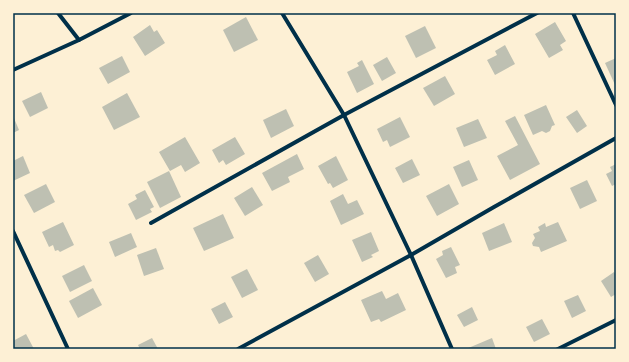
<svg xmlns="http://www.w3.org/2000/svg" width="629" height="362" viewBox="0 0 629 362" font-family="Mulish,sans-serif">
<rect width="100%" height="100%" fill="#fdf0d5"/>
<g fill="#bec0b2">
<polygon points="246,17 258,40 234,52 223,30"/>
<polygon points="555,22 566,41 560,45 563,50 549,58 535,34"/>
<polygon points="150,25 154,32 157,30 165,43 145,56 133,37"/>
<polygon points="425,26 436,48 416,58 405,36"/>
<polygon points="505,45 515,64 495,75 487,60 497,55 495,51"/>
<polygon points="122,56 130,72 108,84 99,68"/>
<polygon points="387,57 396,73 382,81 373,65"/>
<polygon points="616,58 616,87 605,63"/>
<polygon points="362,60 374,84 357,93 347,72 359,66 357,63"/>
<polygon points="445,76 455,94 434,106 423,88"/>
<polygon points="41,92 48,108 30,117 22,101"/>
<polygon points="127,93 140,117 114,130 102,107"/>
<polygon points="546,105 555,125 552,126 550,131 546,133 542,131 533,135 524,115"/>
<polygon points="286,109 294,126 271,138 263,120"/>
<polygon points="577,110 587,126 577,133 566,117"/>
<polygon points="13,116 19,130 13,133"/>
<polygon points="515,116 540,164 510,180 497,156 518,145 505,121"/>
<polygon points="400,117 410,137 390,147 387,140 383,142 377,129"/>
<polygon points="478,119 487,138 464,147 456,128"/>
<polygon points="185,137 200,163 185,172 181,165 170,171 159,152"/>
<polygon points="235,137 245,154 226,165 223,160 219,163 212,150"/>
<polygon points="297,154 304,169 288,177 290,182 272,191 262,173"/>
<polygon points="23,156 30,173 13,181 13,161"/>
<polygon points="336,156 348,180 333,188 330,183 328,184 318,166"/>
<polygon points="412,159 420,175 403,183 395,168"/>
<polygon points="469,160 478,180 462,187 453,167"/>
<polygon points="616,164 616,184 612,186 606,174 612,171 610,167"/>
<polygon points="169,171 181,197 160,208 147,182"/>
<polygon points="587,180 597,201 580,209 570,188"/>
<polygon points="46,184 55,202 34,213 24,195"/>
<polygon points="449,184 459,204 437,216 426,196"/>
<polygon points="252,187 263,205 245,216 234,198"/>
<polygon points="145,190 154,207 150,209 152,212 136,220 128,204 137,199 135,195"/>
<polygon points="343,194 348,204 357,200 364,214 341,225 330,201"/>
<polygon points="223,214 234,238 204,251 193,228"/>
<polygon points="63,222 74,245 60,252 58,250 55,251 53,245 49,247 42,232"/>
<polygon points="558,222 567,241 541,252 539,247 533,246 532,243 535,238 533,234 540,231 538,227 545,223 546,227"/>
<polygon points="504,223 512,242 489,251 482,233"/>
<polygon points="371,232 379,251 371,255 373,257 362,262 352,240"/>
<polygon points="131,233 137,247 115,257 109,242"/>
<polygon points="451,247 460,265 455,267 457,273 446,278 436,259 443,255 442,251"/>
<polygon points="156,248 164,269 144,276 137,255"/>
<polygon points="318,255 329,274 315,282 304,263"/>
<polygon points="84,265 92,281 70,292 62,276"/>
<polygon points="247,269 258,290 242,298 231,277"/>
<polygon points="614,272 616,275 616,294 611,297 601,281"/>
<polygon points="93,288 102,305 78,318 69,301"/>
<polygon points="382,291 386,299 398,293 406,310 381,322 379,319 371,322 361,300"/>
<polygon points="578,295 586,311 572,318 564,301"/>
<polygon points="225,302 233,317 219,324 211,309"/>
<polygon points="472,307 478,320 464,327 457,315"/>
<polygon points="542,319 550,334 534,342 526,327"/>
<polygon points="26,334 34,349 13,349 13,341"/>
<polygon points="152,338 158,349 140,349 138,345"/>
<polygon points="492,338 496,349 466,349"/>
</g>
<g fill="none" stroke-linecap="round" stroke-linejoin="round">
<g stroke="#003049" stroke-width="4">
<polyline points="58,13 79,40"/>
<polyline points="282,13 344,115 411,255 452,349"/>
<polyline points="573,13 616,105"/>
<polyline points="13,70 79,40 131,13"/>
<polyline points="151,223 344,115 537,13"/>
<polyline points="13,231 68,349"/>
<polyline points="238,349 411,255 494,207 616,138"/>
<polyline points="558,349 616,320"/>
</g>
</g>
<rect width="629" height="362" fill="none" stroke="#fdf0d5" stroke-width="28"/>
<rect x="14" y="14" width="601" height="334" fill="none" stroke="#003049" stroke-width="1.5"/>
</svg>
